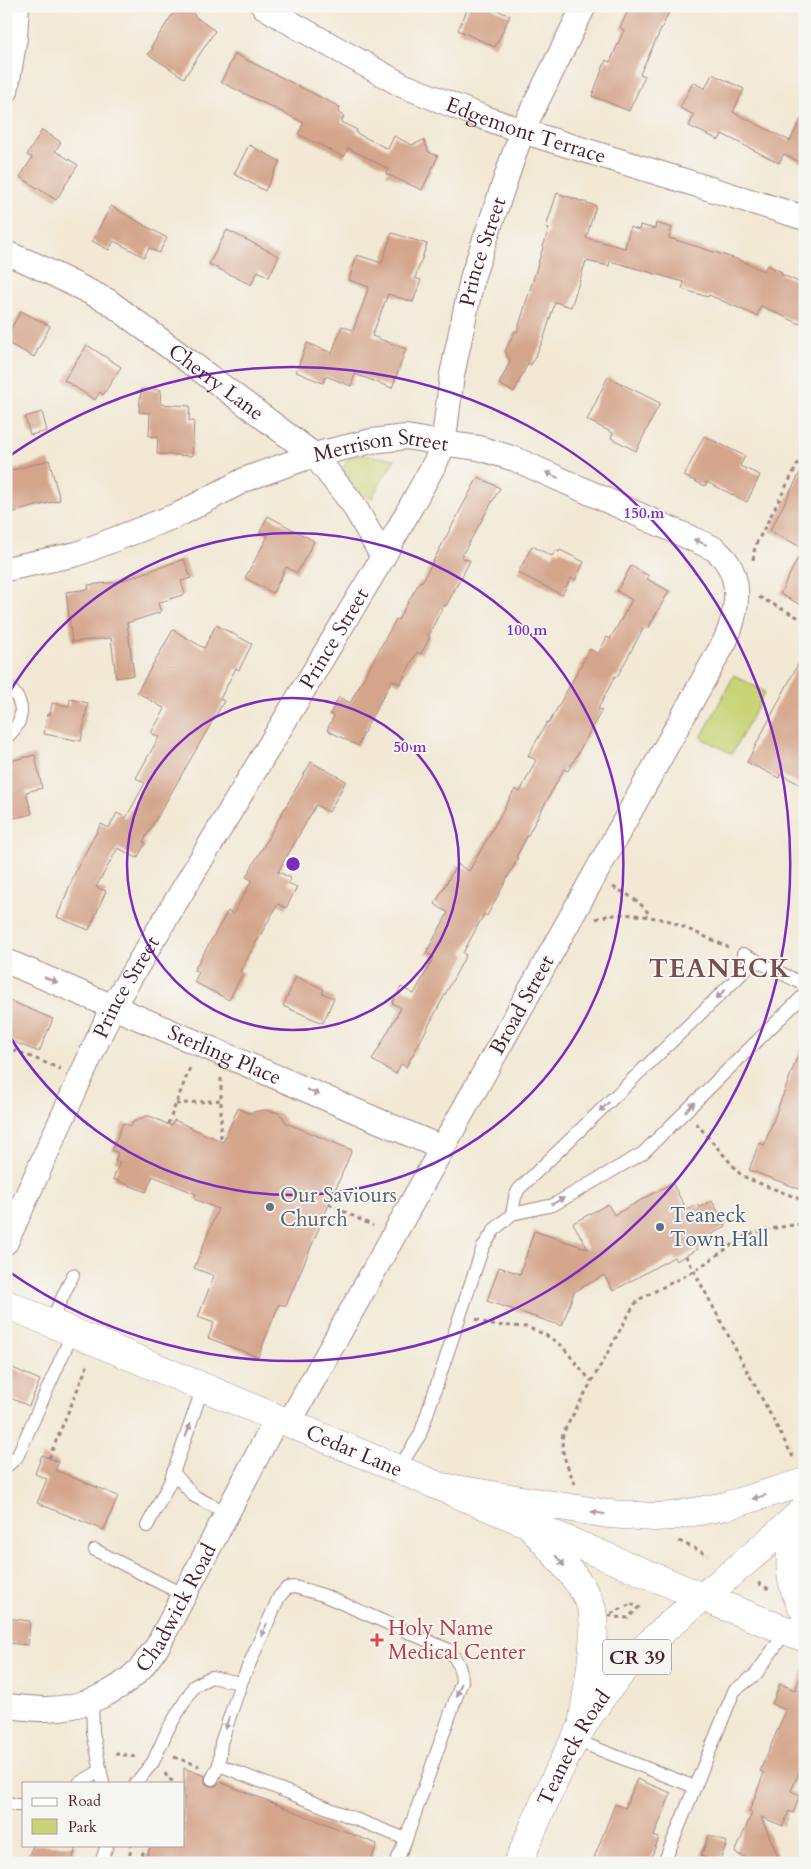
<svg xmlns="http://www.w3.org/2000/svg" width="811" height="1869" viewBox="0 0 811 1869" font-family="Cardo,serif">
<rect width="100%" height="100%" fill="#f6f6f2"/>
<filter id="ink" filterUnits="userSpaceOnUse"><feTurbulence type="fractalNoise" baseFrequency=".02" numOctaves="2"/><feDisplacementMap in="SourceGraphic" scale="10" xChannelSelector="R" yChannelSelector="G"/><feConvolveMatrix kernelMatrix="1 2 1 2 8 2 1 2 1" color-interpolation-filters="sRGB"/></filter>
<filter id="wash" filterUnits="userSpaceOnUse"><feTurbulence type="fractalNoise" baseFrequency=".0096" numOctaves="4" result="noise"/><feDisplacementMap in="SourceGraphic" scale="20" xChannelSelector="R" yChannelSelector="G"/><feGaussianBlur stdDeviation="1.12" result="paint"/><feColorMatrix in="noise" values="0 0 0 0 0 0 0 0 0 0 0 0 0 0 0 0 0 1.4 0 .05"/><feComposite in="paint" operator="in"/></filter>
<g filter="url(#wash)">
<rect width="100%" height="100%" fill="#f2e8d4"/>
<g fill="#c7d374" stroke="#887950">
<path d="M359,455L395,459L372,498C362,496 342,478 344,466C345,464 347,461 348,459Z"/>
<polygon points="734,675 765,692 732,754 701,738"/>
</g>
<g id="blocks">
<g fill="#d4a58b">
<polygon points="178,6 182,6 195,15 194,16 215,31 184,78 148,54 153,48 151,47"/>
<polygon points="469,6 488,6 510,16 495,47 458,30"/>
<polygon points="630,6 672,6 640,74 645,76 629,111 592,96 606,60 610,62 624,30 620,28"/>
<polygon points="235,54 340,107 338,113 344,116 341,122 357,130 356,133 388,149 394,136 412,145 424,140 429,152 438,156 422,190 386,174 389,169 348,148 344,157 298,134 304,123 221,82"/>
<polygon points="712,74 744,89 733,112 790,141 805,111 805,165 784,154 779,163 722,134 719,140 689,126 694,115 680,108 693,82 705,89"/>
<polygon points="42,130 61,142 55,151 78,165 56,200 20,177 32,158 27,155"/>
<polygon points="249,145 280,161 265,191 234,174"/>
<polygon points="557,193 596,206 586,238 625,248 630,227 639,230 640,225 655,229 656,223 672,228 669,238 740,260 764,271 767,265 782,272 781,274 805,285 805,313 800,324 761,306 757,316 709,295 708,297 682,289 684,282 610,261 609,266 586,261 571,307 555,302 544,338 531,365 528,363 514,392 499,384 510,361 505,351 515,331 517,332 549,228 546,227"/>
<polygon points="111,206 167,238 159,253 149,248 144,257 114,241 109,250 92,241"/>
<polygon points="227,230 279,256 269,277 258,271 251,285 209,264"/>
<polygon points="392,233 427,244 415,278 421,280 413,302 388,294 372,336 406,349 392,388 355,374 351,386 326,376 323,383 296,372 307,343 332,353 342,326 353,330 369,287 349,280 357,255 382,263"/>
<polygon points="21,311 50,326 34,357 6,342 6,337"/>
<polygon points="87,345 121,367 103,395 100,392 95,400 64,380"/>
<polygon points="608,377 660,403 636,451 611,438 613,433 587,420"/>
<polygon points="141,389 161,390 160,404 190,406 189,421 194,421 192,456 157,454 158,437 149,436 150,413 139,412"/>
<polygon points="42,412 47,431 30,435 25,417"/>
<polygon points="704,436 745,456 740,466 760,475 747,502 707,482 705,486 684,476"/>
<polygon points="49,460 60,500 6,514 6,472"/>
<polygon points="805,463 805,607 780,594 803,548 770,531"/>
<polygon points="478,477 500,488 461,557 470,561 446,606 444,605 428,636 430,637 421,654 417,652 400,684 392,680 370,720 358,746 327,730 334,716 330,714 339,697 350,703 396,619 398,620 420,581 422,582"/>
<polygon points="268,516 314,541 297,573 286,567 273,593 245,578 268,536 260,532"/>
<polygon points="532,546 552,556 556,550 559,552 560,550 584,562 575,580 571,578 562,595 518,573"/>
<polygon points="184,559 191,578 181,581 185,594 158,603 161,612 127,623 134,675 116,678 111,638 72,642 66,592 89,589 88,585 118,582"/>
<polygon points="631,566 649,576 647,579 669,591 648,629 644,627 617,677 615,676 598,709 602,710 568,771 564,769 516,857 518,858 487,916 484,914 463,953 466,955 423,1036 406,1067 401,1064 396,1074 372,1060 401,1008 392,1003 401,987 414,994 434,957 426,953 448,913 435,904 457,864 469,871 515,789 520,792 536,760 528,756 547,722 549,723 590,649 598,654 607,637 610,639 632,600 617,591"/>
<polygon points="216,625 252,644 239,670 236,668 220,699 224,701 143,842 146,843 137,858 118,848 96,887 106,891 89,930 57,917 77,868 101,824 109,828 117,813 126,818 145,783 136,778 159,737 151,733 165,709 137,692 173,630 204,648"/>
<polygon points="805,651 805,787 780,774 779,778 747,762"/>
<polygon points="70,699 88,703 81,741 44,734 47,714 50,715 52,703 69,706"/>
<polygon points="35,755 42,788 26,792 32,814 6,820 6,762"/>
<polygon points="311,762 346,781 329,812 316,805 278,872 291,878 288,883 297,887 286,908 278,904 240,971 243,973 229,1000 194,982 199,972 194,970 228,911 233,914 252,880 246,877"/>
<polygon points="296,977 324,989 322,993 334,998 323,1023 283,1006"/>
<polygon points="6,999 53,1019 39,1052 6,1039"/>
<polygon points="803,1042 805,1042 805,1191 749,1170 759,1143 764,1145"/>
<polygon points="238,1108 248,1113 264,1110 277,1112 283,1117 286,1123 352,1150 286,1306 279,1304 258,1357 208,1338 214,1323 198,1317 214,1276 194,1268 218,1209 194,1199 196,1194 153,1176 146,1192 113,1179 120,1162 115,1161 118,1153 112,1150 123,1123 131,1126 133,1122 146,1116 150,1116 171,1126 174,1120 223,1142"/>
<polygon points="672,1183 687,1210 697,1204 699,1207 712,1201 726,1226 695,1244 698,1249 676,1261 674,1257 613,1291 604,1275 574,1292 562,1326 487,1301 499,1267 520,1274 534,1231 588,1249 573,1223 608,1204 614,1215"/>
<polygon points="6,1365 40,1380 29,1406 6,1396"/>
<polygon points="42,1455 59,1462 55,1470 118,1496 104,1530 37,1503 47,1479 35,1474"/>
<polygon points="6,1618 30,1621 28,1645 6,1643"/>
<polygon points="805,1667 805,1758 791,1791 800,1795 793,1813 789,1811 783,1826 761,1817 778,1856 768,1860 766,1863 759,1863 735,1853 752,1813 749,1812 764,1773 760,1771 786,1710 772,1704 780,1684 795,1690"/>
<polygon points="184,1768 205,1776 205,1783 209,1786 216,1786 220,1782 377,1844 370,1863 144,1863 151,1845 184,1845"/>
<polygon points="637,1779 671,1793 654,1836 659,1838 649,1863 592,1863 615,1804 625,1808"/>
<polygon points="709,1835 727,1842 719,1863 701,1856"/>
<polygon points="33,1845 77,1845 71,1863 26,1863"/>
</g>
</g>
</g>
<g filter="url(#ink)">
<use href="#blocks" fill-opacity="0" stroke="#9e8480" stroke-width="1"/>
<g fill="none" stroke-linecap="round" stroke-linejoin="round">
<g stroke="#9e8480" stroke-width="14">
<g id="service">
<path d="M6,686C27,701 25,722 6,738"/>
<polyline points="743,954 805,985"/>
<polyline points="512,1214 515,1197 519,1189 756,960"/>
<polyline points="50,1323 73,1275"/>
<polyline points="6,1467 17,1457 73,1332"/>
<polyline points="398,1469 420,1435 483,1247 495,1229 512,1214 553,1205 643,1153 805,994"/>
<polyline points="173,1472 194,1496 227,1513"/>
<polyline points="147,1526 170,1482 203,1387"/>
<polyline points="95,1550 184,1595"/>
<polyline points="92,1701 93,1732 103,1783"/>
<polyline points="575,1740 695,1787"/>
<polyline points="219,1765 406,1839 396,1863"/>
<path d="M212,1779L219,1765L221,1743L241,1683L279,1597L287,1588L295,1587L323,1595L449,1650C457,1660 461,1668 462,1681L406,1839"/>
<polyline points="79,1783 100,1771"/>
<polyline points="136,1783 153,1762 168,1729 194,1686 211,1677 241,1683"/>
<polyline points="6,1802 15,1805 24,1805"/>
<polyline points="101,1863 107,1845"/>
<polyline points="664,1863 734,1691 756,1674 786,1631"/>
</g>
</g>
<g stroke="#9e8480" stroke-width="26">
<g id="minor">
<path id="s1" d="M263,6L296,26L402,85L477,115L522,131L805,218"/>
<polyline points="6,91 15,37 17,6"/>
<path id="s2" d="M6,253L33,264L108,301L314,455L353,504L383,557"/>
<path id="s3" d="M6,569L77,554L180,514L246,479L314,455L372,441L406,437L441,443L479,448L515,459L715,549C718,553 723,556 726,561C743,584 736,617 725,641L289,1423"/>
<path id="s4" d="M6,961L442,1148"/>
<path id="s5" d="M6,1242L113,1006L383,557L436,461L443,446L452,375L473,275L522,131L584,6"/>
<path id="s6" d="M6,1706C19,1707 32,1709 45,1709C80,1709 116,1694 140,1669C146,1662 151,1654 157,1647L277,1418"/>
</g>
</g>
<g stroke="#9e8480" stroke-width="29">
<polyline id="tertiary" points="702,1597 805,1638"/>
</g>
<g stroke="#9e8480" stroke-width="29">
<g id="secondary">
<path id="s7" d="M6,1304L702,1597"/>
</g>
</g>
<g stroke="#9e8480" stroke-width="29">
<g id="primary">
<polyline points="443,1487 608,1514 654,1517 672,1516 726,1506 805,1482"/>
<path d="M796,1517C790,1554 784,1578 805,1612"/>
<path d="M529,1524C547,1546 582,1580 591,1606C599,1632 587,1692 583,1720"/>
<path id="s8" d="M518,1863C545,1802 569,1737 611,1685C649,1637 699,1601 745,1562C766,1545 785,1527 805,1509"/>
</g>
</g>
<g stroke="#9e8480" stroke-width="3" stroke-dasharray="4 4" stroke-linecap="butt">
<polyline points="753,560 755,546 805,450"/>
<polyline points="759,597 805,621"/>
<path d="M613,887C627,894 642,902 650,916"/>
<path d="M596,919C621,910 645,916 670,921L728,947"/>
<polyline points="6,1047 61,1069"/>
<polyline points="221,1078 221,1141"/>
<polyline points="176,1104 221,1100"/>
<polyline points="696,1123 741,1175 751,1180 805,1201"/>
<polyline points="168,1124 191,1065"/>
<polyline points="329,1204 373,1226"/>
<polyline points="686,1256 793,1457"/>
<polyline points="476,1319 492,1325 526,1327 544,1334 561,1345 591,1381"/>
<polyline points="49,1458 88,1364"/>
<path d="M575,1484C567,1465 560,1453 563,1433L634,1305L640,1299L694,1271L747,1235L764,1230L805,1223"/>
<polyline points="679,1541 708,1555"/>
<polyline points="758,1583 769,1589"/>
<polygon points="631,1604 639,1607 628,1618 613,1617 608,1615"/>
<polyline points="115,1754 126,1755 135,1757"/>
<polyline points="174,1757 199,1766"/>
<polyline points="165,1773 168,1779 176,1782"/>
<polyline points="129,1863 131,1845"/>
<polyline points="139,1863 144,1851"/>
</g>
<use href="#service" stroke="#fff" stroke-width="12"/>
<use href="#minor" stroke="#fff" stroke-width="24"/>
<use href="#tertiary" stroke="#fff" stroke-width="28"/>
<use href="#secondary" stroke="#fff" stroke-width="28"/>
<use href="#primary" stroke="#fff" stroke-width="28"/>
</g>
<defs><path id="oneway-solid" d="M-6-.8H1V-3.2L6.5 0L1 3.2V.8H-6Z" transform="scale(1.25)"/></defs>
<g fill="#ae9aa0">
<use href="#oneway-solid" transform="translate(552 475) rotate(-156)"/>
<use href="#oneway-solid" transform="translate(700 542) rotate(-156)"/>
<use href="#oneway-solid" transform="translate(51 980) rotate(23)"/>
<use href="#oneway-solid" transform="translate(721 994) rotate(136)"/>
<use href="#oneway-solid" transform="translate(313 1092) rotate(23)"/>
<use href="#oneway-solid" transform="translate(604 1107) rotate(136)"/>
<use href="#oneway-solid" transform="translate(690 1107) rotate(-45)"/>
<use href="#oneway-solid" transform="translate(558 1201) rotate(-28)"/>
<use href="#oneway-solid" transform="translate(188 1430) rotate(-70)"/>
<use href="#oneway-solid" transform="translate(759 1497) rotate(164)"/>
<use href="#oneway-solid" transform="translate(598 1513) rotate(-170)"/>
<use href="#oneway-solid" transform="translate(560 1561) rotate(50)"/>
<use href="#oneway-solid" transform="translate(264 1630) rotate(114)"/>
<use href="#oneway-solid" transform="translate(459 1690) rotate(110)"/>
<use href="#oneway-solid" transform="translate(227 1723) rotate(108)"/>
</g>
</g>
<g fill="none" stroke="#7b2cbf" stroke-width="2.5">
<circle cx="293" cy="864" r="166"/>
<path d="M6 698A331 331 0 1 1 6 1030"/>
<path d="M8 457A497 497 0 1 1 8 1271"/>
</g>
<circle fill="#6b7280" stroke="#f6f6f2" stroke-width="2" cx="270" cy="1207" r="5"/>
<circle fill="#5c6f8a" stroke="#f6f6f2" stroke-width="2" cx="660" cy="1227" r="5"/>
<path fill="#e0444e" stroke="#f6f6f2" stroke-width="2" d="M374.5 1632.5h5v5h5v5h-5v5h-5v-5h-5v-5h5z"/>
<g text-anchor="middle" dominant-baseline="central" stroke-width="4" stroke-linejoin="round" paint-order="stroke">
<rect fill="#f6f6f2" stroke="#7e6067" stroke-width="1" x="603" y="1639.5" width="68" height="35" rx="4"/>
<g font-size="20" font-weight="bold" fill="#4a1f2b">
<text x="637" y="1657">CR 39</text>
</g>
<g font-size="21" fill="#4a1f2b" stroke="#f6f6f2">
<text stroke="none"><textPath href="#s1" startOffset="292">Edgemont Terrace</textPath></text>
<text stroke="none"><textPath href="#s5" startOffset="1108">Prince Street</textPath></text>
<text stroke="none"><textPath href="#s2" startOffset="248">Cherry Lane</textPath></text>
<text stroke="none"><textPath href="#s3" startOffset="398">Merrison Street</textPath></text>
<text stroke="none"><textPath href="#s5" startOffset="688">Prince Street</textPath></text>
<text stroke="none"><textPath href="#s5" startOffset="282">Prince Street</textPath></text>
<text transform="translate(522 1005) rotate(-61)">Broad Street</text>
<text stroke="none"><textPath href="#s4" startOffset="238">Sterling Place</textPath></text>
<text stroke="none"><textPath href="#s7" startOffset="378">Cedar Lane</textPath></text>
<text stroke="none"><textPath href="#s6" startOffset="216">Chadwick Road</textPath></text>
<text stroke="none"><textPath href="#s8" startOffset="128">Teaneck Road</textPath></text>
</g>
<g font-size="21" fill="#5b616d" stroke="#f6f6f2" text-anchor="start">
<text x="280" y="1195">Our Saviours<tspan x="280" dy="24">Church</tspan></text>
</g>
<g font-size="21" fill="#4e5e75" stroke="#f6f6f2" text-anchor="start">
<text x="670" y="1215">Teaneck<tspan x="670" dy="24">Town Hall</tspan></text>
</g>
<g font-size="21" fill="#be3a42" stroke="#f6f6f2" text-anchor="start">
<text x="388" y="1628">Holy Name<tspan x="388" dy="24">Medical Center</tspan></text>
</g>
<g font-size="26" font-weight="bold" letter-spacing="1" fill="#7a4e4d" stroke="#f6f6f2">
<text x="720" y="968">TEANECK</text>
</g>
</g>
<circle cx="293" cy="864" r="8" fill="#7b2cbf" stroke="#f6f6f2" stroke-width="2.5"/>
<g font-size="15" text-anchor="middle" font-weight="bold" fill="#7b2cbf" stroke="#f6f6f2" stroke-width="4" stroke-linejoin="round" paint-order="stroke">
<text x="644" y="518">150 m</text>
<text x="527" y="635">100 m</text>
<text x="410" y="752">50 m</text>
</g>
<rect width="811" height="1869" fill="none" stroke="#f6f6f2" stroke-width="25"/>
<rect x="22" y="1782" width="162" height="65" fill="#f6f6f2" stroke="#b1a0a2"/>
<rect x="32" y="1798" width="25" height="8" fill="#ffffff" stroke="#b1a0a2"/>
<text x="68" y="1806" font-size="15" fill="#4a1f2b">Road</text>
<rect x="32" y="1819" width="25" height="15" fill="#c7d374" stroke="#b1a0a2"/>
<text x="68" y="1832" font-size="15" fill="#4a1f2b">Park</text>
</svg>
